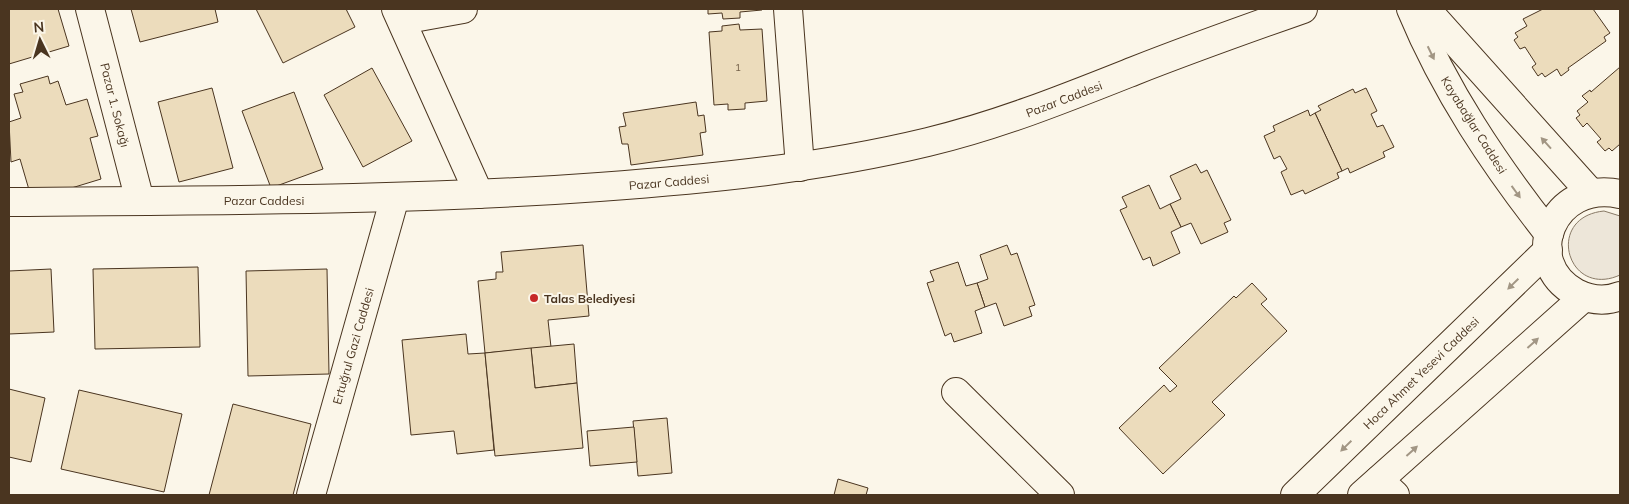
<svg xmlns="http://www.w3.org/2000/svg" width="1629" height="504" viewBox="0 0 1629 504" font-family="Mulish,sans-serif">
<rect width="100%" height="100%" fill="#fbf6e9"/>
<path fill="#ede6d9" stroke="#887966" d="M1604,211L1620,216V275C1567,299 1544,217 1604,211Z"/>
<g fill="#ecdcbc" stroke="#4a3520">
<polygon points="9,9 58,9 69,46 9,64"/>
<polygon points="131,9 215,9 218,22 140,42"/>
<polygon points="256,9 346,9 355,27 283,63"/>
<polygon points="708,9 762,9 762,10 740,12 740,18 723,19 722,13 708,14"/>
<polygon points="1543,9 1593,9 1610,33 1604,37 1606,41 1568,68 1569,70 1561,76 1557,69 1545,77 1542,73 1538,76 1532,67 1536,64 1525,47 1520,49 1514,40 1518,37 1515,33 1527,26 1523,19"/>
<polygon points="739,24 740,30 762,29 767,101 745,103 745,109 728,110 728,104 714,105 709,32 722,31 722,26"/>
<polygon points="1620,67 1620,144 1612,151 1609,148 1605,151 1597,142 1601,139 1587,123 1583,127 1576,118 1580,115 1577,111 1588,102 1582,96 1590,90 1591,92"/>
<polygon points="372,68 412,141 363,167 324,95"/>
<polygon points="48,76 50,84 58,81 66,105 87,99 98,136 90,138 101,179 32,200 20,159 11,162 9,122 21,118 14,94 23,92 20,84"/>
<polygon points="212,88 233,168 179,182 158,102"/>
<polygon points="1366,88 1377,111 1371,114 1377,127 1383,125 1394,147 1383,152 1385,157 1350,173 1348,168 1342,171 1315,113 1321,110 1318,106 1353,89 1355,93"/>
<polygon points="294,92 323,169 271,188 242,111"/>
<polygon points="696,102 698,116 704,115 706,132 700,133 703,155 631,165 628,144 622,144 619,127 626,126 623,113"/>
<polygon points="1308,110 1310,116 1315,113 1342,171 1337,173 1339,178 1305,194 1303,190 1291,195 1281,172 1287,169 1280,156 1274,159 1264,136 1275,131 1273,126"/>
<polygon points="1196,164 1201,173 1207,170 1231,220 1224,223 1228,232 1201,244 1191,223 1181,227 1170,204 1181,199 1170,176"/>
<polygon points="1149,185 1160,209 1170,204 1181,227 1171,232 1180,253 1153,266 1150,257 1143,260 1120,210 1127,207 1122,197"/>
<polygon points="583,245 589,316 548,320 551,347 485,353 478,281 496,279 496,272 503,272 501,252"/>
<polygon points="1007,245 1011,255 1017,253 1035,305 1029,307 1032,316 1004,326 996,303 985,307 977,283 988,279 980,255"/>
<polygon points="958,262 966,286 977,283 985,307 975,311 982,333 954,342 951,333 945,336 927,283 934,281 930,271"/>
<polygon points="198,267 200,347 95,349 93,269"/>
<polygon points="51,269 54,332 9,334 9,271"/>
<polygon points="327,269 329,374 248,376 246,271"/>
<polygon points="1252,283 1267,299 1261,304 1287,331 1212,402 1225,415 1163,474 1119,428 1164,385 1170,392 1177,386 1159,368 1234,296 1236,298"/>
<polygon points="466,334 468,354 485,353 494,450 457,454 454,431 411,435 402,340"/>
<polygon points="574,344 577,383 535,388 531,348"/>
<polygon points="531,348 535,388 577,383 583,448 495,456 485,353"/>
<polygon points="9,389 45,398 31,462 9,457"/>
<polygon points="79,390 182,414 164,492 61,469"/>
<polygon points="233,404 311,424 293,495 209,495"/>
<polygon points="667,418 672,473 638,476 633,421"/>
<polygon points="634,427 637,462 590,466 587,431"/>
<polygon points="838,479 868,488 866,495 834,495"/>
</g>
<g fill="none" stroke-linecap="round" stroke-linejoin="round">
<g stroke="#4a3520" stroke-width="30">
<g id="minor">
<polyline points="90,9 140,201"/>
<polyline points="396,9 479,194"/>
<polyline points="788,9 800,167"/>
<path d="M1411,9C1445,91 1494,164 1549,234"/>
<polyline points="1426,9 1590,192"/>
<polyline points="402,20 463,9"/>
<path d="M9,202C206,200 403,201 599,187C710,179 820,168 928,142C999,125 1066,98 1134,71C1190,49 1246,29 1303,9"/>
<polyline points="956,392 1060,495"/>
<polyline points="1379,480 1395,495"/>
<polyline points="311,495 395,197"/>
</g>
</g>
<g stroke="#4a3520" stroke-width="30">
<g id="major">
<path d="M1620,194C1553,179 1519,262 1576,293C1590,300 1605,302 1620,296"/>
<polyline points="1295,495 1548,250"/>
<polyline points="1362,495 1584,297"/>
</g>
</g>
<use href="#minor" stroke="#fbf6e9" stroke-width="28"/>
<use href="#major" stroke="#fbf6e9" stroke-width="28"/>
</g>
<defs><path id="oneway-solid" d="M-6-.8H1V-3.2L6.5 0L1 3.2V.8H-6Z" transform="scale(1.25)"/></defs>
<g fill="#a29684">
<use href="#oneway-solid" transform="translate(1431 53) rotate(64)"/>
<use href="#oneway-solid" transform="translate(1546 143) rotate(-132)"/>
<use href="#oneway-solid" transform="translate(1516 192) rotate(54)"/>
<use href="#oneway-solid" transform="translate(1513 284) rotate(136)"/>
<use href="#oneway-solid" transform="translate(1533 343) rotate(-42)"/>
<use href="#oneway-solid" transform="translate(1346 446) rotate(136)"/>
<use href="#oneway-solid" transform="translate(1412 451) rotate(-42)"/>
</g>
<circle fill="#c62828" stroke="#fbf6e9" stroke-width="2" cx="534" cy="298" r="5"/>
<g text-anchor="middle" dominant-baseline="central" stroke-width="4" stroke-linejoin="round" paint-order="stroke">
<g font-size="10" fill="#725f47">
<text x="738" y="67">1</text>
</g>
<g font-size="12" fill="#4a3520" stroke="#fbf6e9">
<text transform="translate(1064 99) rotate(-21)">Pazar Caddesi</text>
<text transform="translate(115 105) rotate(76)">Pazar 1. Sokağı</text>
<text transform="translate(1474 125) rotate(58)">Kayabağlar Caddesi</text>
<text transform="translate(669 182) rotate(-5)">Pazar Caddesi</text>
<text x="264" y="200">Pazar Caddesi</text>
<text transform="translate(353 346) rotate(-74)">Ertuğrul Gazi Caddesi</text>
<text transform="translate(1421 373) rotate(-44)">Hoca Ahmet Yesevi Caddesi</text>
</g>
<g font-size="12" font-weight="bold" fill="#4a3520" stroke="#fbf6e9" text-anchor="start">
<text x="544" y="298">Talas Belediyesi</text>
</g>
</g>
<rect width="1629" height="504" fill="none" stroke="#4a3520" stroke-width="20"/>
<g transform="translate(40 40) rotate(355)" stroke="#fbf6e9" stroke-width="4" paint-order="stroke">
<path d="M0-4L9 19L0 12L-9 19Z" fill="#4a3520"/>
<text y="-8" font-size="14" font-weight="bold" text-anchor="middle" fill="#4a3520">N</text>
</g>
</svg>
